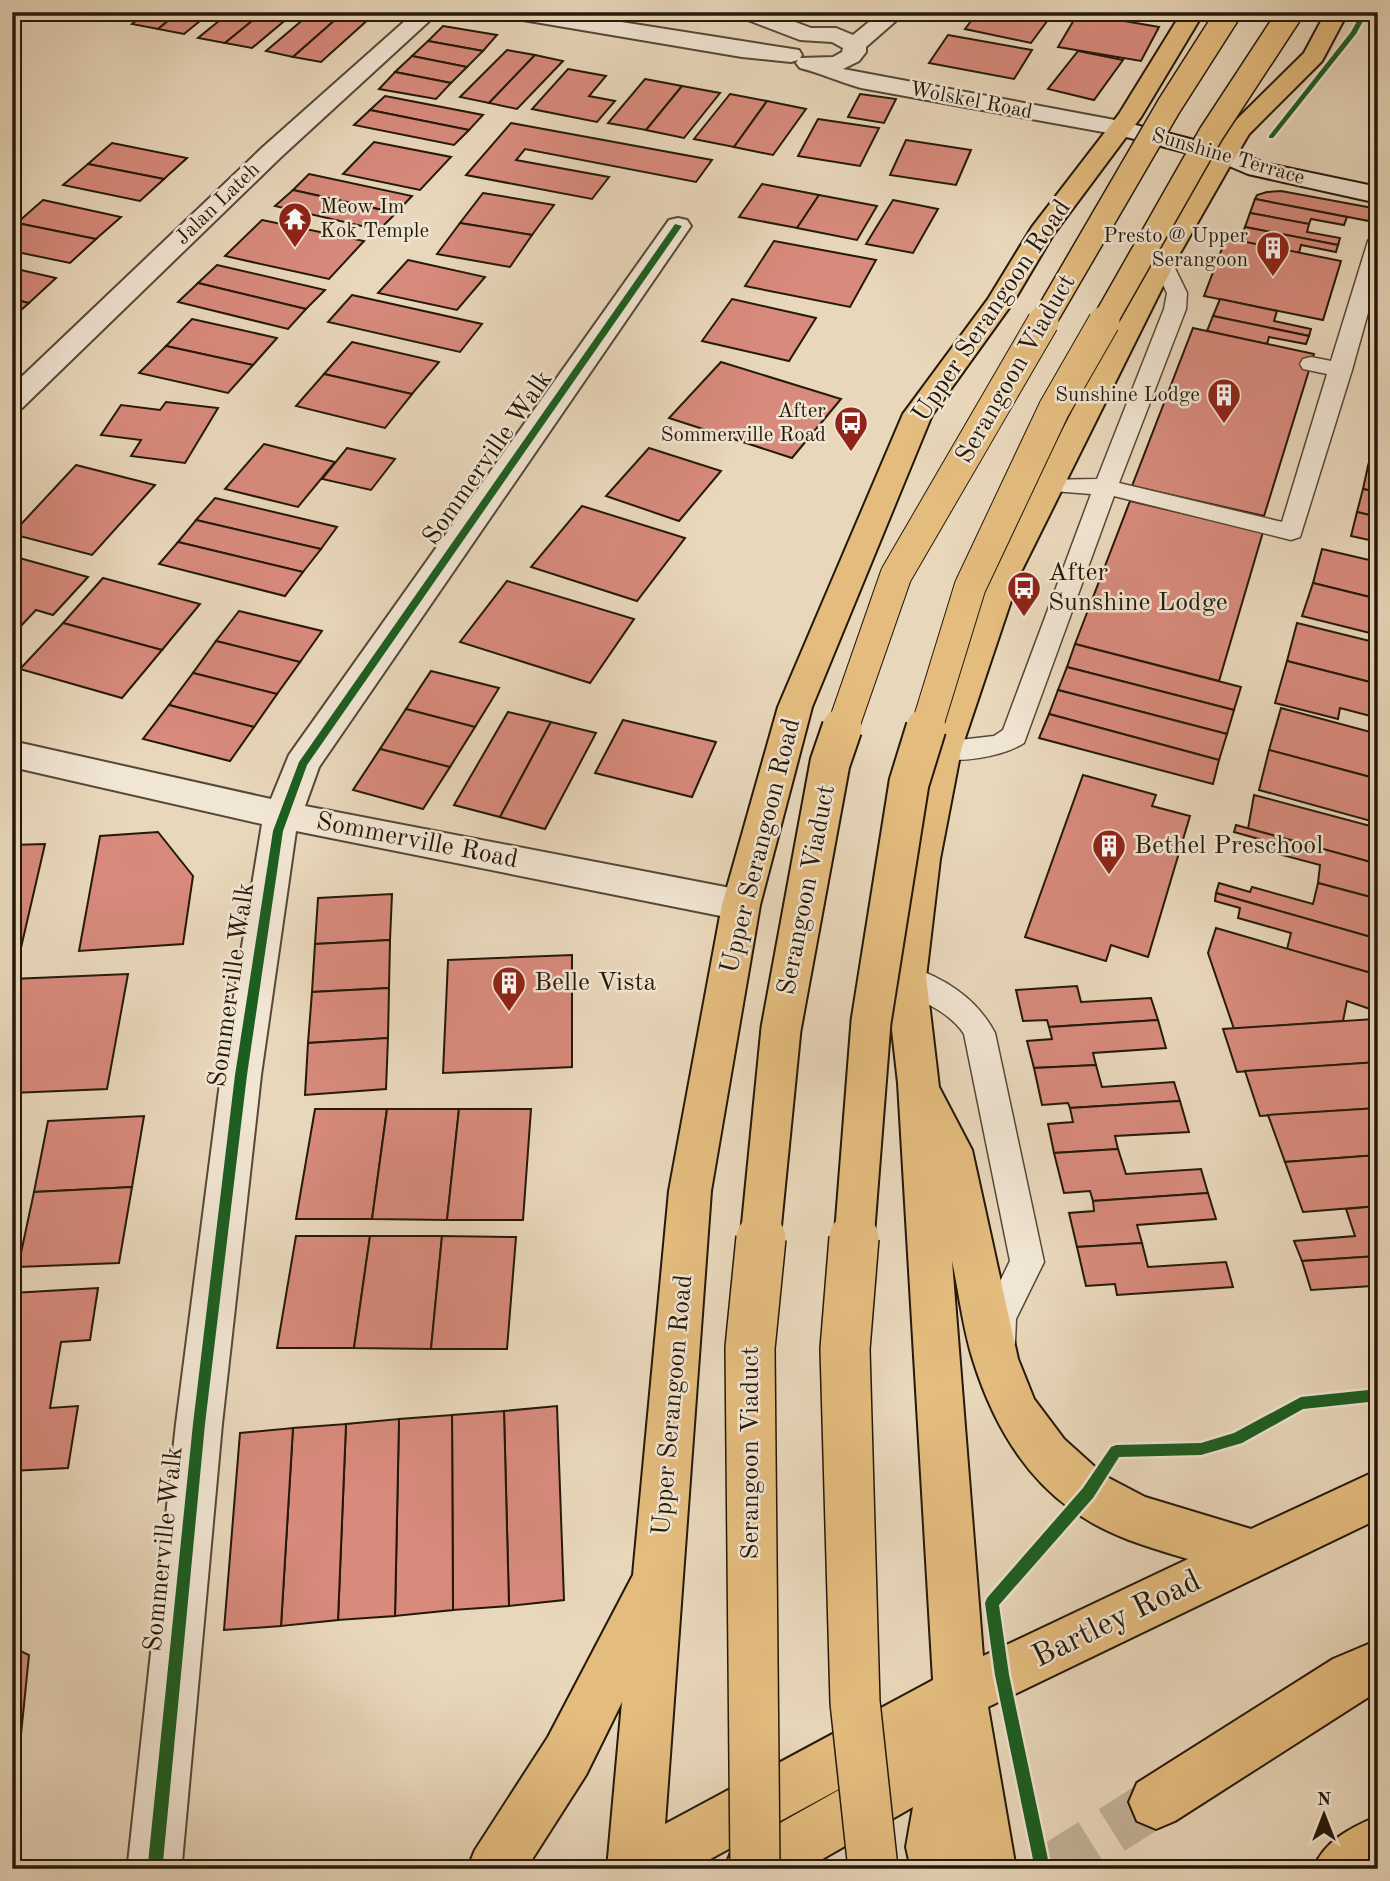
<svg xmlns="http://www.w3.org/2000/svg" width="1390" height="1881" viewBox="0 0 1390 1881" font-family="'Old Standard TT',serif">
<rect width="100%" height="100%" fill="#e9d7bb"/>
<filter id="stains"><feTurbulence type="fractalNoise" baseFrequency=".00286" numOctaves="4"/><feColorMatrix values="0 0 0 0 .2 0 0 0 0 .09 0 0 0 0 .02 0 0 0 .5 -.17"/></filter>
<radialGradient id="worn" r=".72"><stop offset=".6" stop-color="#630" stop-opacity="0"/><stop offset="1" stop-color="#630" stop-opacity=".3"/></radialGradient>
<g fill="#d88a7c" stroke="#241909" stroke-width="2">
<polygon points="147,12 179,12 158,29 132,24"/>
<polygon points="179,12 211,12 184,34 158,29"/>
<polygon points="230,12 263,12 225,43 198,38"/>
<polygon points="263,12 295,12 252,48 225,43"/>
<polygon points="312,12 344,12 293,57 266,51"/>
<polygon points="344,12 371,17 321,62 293,57"/>
<polygon points="642,12 686,12 676,18"/>
<polygon points="978,12 1050,12 1053,13 1031,43 965,29"/>
<polygon points="1078,13 1159,27 1141,61 1058,47"/>
<polygon points="443,26 497,35 483,51 428,41"/>
<polygon points="948,35 1032,50 1014,79 929,63"/>
<polygon points="428,41 483,51 467,67 412,56"/>
<polygon points="507,50 535,55 489,103 460,97"/>
<polygon points="1078,51 1123,60 1094,100 1048,89"/>
<polygon points="535,55 563,61 517,109 489,103"/>
<polygon points="412,56 467,67 451,83 395,72"/>
<polygon points="568,69 606,76 589,96 615,101 597,122 532,109"/>
<polygon points="395,72 451,83 436,99 379,89"/>
<polygon points="645,79 682,86 646,130 608,123"/>
<polygon points="682,86 720,93 684,138 646,130"/>
<polygon points="730,94 767,101 734,147 694,139"/>
<polygon points="860,94 896,99 884,123 848,117"/>
<polygon points="385,96 483,115 469,130 370,110"/>
<polygon points="767,101 806,109 773,155 734,147"/>
<polygon points="370,110 469,130 454,145 354,125"/>
<polygon points="818,119 879,128 860,166 798,156"/>
<polygon points="511,123 712,160 696,182 525,149 516,160 609,177 592,199 466,175"/>
<polygon points="906,140 971,150 956,185 890,175"/>
<polygon points="374,142 451,157 420,190 343,174"/>
<polygon points="112,143 187,158 164,179 88,164"/>
<polygon points="88,164 164,179 140,201 63,185"/>
<polygon points="309,174 412,196 396,213 293,190"/>
<polygon points="762,184 819,195 797,228 739,217"/>
<polygon points="293,190 396,213 379,230 275,206"/>
<polygon points="1281,191 1373,208 1369,221 1255,199 1257,195 1267,192"/>
<polygon points="483,193 554,205 532,235 460,223"/>
<polygon points="819,195 877,206 857,240 797,228"/>
<polygon points="1255,199 1347,217 1344,225 1311,219 1309,224 1250,213"/>
<polygon points="43,200 121,217 96,239 17,223"/>
<polygon points="893,200 938,209 913,253 866,244"/>
<polygon points="1250,213 1309,224 1307,232 1340,238 1338,245 1245,227"/>
<polygon points="262,220 364,241 329,279 225,256"/>
<polygon points="17,223 96,239 70,263 12,251 12,227"/>
<polygon points="460,223 532,235 510,267 437,254"/>
<polygon points="1245,227 1338,245 1336,252 1301,245 1299,253 1240,241"/>
<polygon points="1226,238 1341,261 1323,320 1204,296"/>
<polygon points="774,241 876,260 850,307 745,286"/>
<polygon points="408,260 485,277 457,310 378,293"/>
<polygon points="217,265 325,290 306,309 198,283"/>
<polygon points="12,268 56,278 29,303 12,299"/>
<polygon points="198,283 306,309 288,329 178,302"/>
<polygon points="352,295 482,324 460,352 328,322"/>
<polygon points="12,299 29,303 12,318"/>
<polygon points="732,299 816,318 789,361 702,341"/>
<polygon points="1220,299 1277,311 1274,321 1311,329 1309,336 1213,316"/>
<polygon points="1213,316 1309,336 1306,344 1269,337 1267,344 1207,331"/>
<polygon points="192,319 277,338 253,365 166,346"/>
<polygon points="1193,328 1314,354 1264,516 1132,486"/>
<polygon points="352,342 439,362 412,394 324,374"/>
<polygon points="166,346 253,365 228,393 139,373"/>
<polygon points="721,362 841,399 792,458 669,418"/>
<polygon points="324,374 412,394 385,428 296,406"/>
<polygon points="166,402 218,408 185,463 131,456 141,440 101,435 121,405 160,410"/>
<polygon points="264,444 335,462 298,507 225,489"/>
<polygon points="1374,444 1378,445 1378,468 1368,466"/>
<polygon points="347,448 395,459 371,490 322,479"/>
<polygon points="649,448 721,471 679,521 606,496"/>
<polygon points="76,465 155,485 92,555 12,534"/>
<polygon points="1368,466 1378,468 1378,492 1363,489"/>
<polygon points="1363,489 1378,492 1378,517 1357,512"/>
<polygon points="215,498 337,527 321,549 196,520"/>
<polygon points="1130,501 1263,532 1219,681 1075,644"/>
<polygon points="582,506 685,538 637,601 531,567"/>
<polygon points="1357,512 1378,517 1378,542 1351,536"/>
<polygon points="196,520 321,549 303,572 178,542"/>
<polygon points="178,542 303,572 285,596 159,564"/>
<polygon points="1322,549 1378,562 1378,599 1313,583"/>
<polygon points="12,556 88,577 53,615 36,610 17,630 12,628"/>
<polygon points="103,578 200,604 162,650 63,623"/>
<polygon points="507,581 634,619 590,683 460,642"/>
<polygon points="1313,583 1378,599 1378,635 1302,616"/>
<polygon points="239,611 322,631 300,662 216,641"/>
<polygon points="63,623 162,650 122,698 20,669"/>
<polygon points="1297,623 1378,643 1378,684 1287,661"/>
<polygon points="216,641 300,662 277,694 193,673"/>
<polygon points="1075,644 1241,687 1234,710 1067,667"/>
<polygon points="1287,661 1378,684 1378,718 1340,708 1338,719 1275,703"/>
<polygon points="1067,667 1234,710 1227,734 1058,690"/>
<polygon points="431,671 499,688 475,727 406,709"/>
<polygon points="193,673 277,694 254,727 169,705"/>
<polygon points="1058,690 1227,734 1219,760 1049,714"/>
<polygon points="169,705 254,727 230,761 143,739"/>
<polygon points="1281,708 1378,734 1378,779 1269,750"/>
<polygon points="406,709 475,727 450,767 380,749"/>
<polygon points="508,712 551,722 500,817 454,805"/>
<polygon points="1049,714 1219,760 1213,784 1039,738"/>
<polygon points="623,720 716,742 692,797 595,773"/>
<polygon points="551,722 596,733 545,829 500,817"/>
<polygon points="380,749 450,767 423,809 353,790"/>
<polygon points="1269,750 1378,779 1378,823 1259,790"/>
<polygon points="1083,775 1156,795 1152,806 1190,816 1148,957 1111,945 1106,961 1025,937"/>
<polygon points="1254,795 1378,828 1378,864 1248,829"/>
<polygon points="1236,825 1378,864 1378,899 1318,883 1320,865 1256,848 1259,839 1234,832"/>
<polygon points="158,832 193,876 183,944 79,951 100,836"/>
<polygon points="45,844 20,952 12,952 12,845"/>
<polygon points="1219,883 1250,892 1252,887 1313,904 1318,883 1378,899 1378,939 1216,893"/>
<polygon points="1216,893 1378,939 1378,975 1287,949 1291,933 1238,918 1240,908 1215,901"/>
<polygon points="392,894 390,940 315,944 318,898"/>
<polygon points="1216,928 1378,975 1376,1011 1347,1001 1343,1021 1234,1029 1208,953"/>
<polygon points="390,940 389,988 312,992 315,944"/>
<polygon points="572,955 572,1067 443,1073 448,960"/>
<polygon points="128,974 107,1089 12,1093 12,979"/>
<polygon points="1077,986 1081,1002 1151,998 1158,1020 1049,1027 1047,1020 1023,1021 1016,990"/>
<polygon points="389,988 388,1038 308,1043 312,992"/>
<polygon points="1374,1019 1378,1027 1378,1062 1237,1072 1223,1029"/>
<polygon points="1158,1020 1166,1048 1093,1053 1096,1065 1034,1068 1027,1041 1052,1039 1049,1027"/>
<polygon points="388,1038 386,1089 305,1095 308,1043"/>
<polygon points="1378,1062 1378,1108 1260,1116 1245,1071"/>
<polygon points="1096,1065 1102,1087 1174,1082 1180,1101 1070,1108 1068,1103 1042,1105 1034,1068"/>
<polygon points="1180,1101 1189,1132 1115,1136 1118,1149 1054,1153 1048,1124 1073,1122 1070,1108"/>
<polygon points="1378,1108 1378,1155 1285,1162 1268,1115"/>
<polygon points="315,1109 387,1109 372,1219 296,1219"/>
<polygon points="387,1109 459,1109 447,1220 372,1219"/>
<polygon points="459,1109 531,1109 523,1220 447,1220"/>
<polygon points="144,1116 132,1187 34,1192 48,1121"/>
<polygon points="1118,1149 1126,1174 1201,1169 1208,1193 1093,1201 1090,1191 1064,1193 1054,1153"/>
<polygon points="1378,1155 1378,1206 1303,1212 1285,1162"/>
<polygon points="132,1187 119,1263 18,1267 34,1192"/>
<polygon points="1208,1193 1216,1219 1137,1225 1142,1243 1077,1247 1069,1213 1094,1211 1093,1201"/>
<polygon points="1378,1206 1378,1256 1302,1261 1294,1241 1355,1236 1346,1209"/>
<polygon points="296,1236 370,1236 354,1348 277,1348"/>
<polygon points="370,1236 442,1236 431,1349 354,1348"/>
<polygon points="442,1236 516,1237 507,1349 431,1349"/>
<polygon points="1142,1243 1148,1267 1226,1262 1233,1287 1117,1295 1115,1284 1086,1286 1077,1247"/>
<polygon points="1378,1256 1378,1302 1372,1286 1311,1290 1302,1261"/>
<polygon points="98,1288 90,1340 61,1342 50,1408 78,1406 68,1468 12,1471 12,1293"/>
<polygon points="557,1406 564,1600 509,1606 504,1411"/>
<polygon points="504,1411 509,1606 453,1610 452,1415"/>
<polygon points="452,1415 453,1610 395,1616 399,1419"/>
<polygon points="399,1419 395,1616 338,1620 346,1424"/>
<polygon points="346,1424 338,1620 281,1626 293,1428"/>
<polygon points="293,1428 281,1626 224,1630 240,1433"/>
<polygon points="12,1647 29,1655 12,1824"/>
</g>
<g fill="none" stroke-linecap="round" stroke-linejoin="round">
<polyline stroke="#c2b197" stroke-width="49" stroke-dasharray="49 24" stroke-linecap="butt" points="1050,1869 1156,1802"/>
<g stroke="#554836" stroke-width="3">
<g id="service">
<path d="M1378,235V277L1352,370L1300,537L1291,540L1114,496L1024,743C1002,757 958,764 933,757L929,750L933,743L994,736L1003,730L1091,494L1040,490L1036,485L1040,480L1097,479L1164,309L1167,293L1152,262L1155,258H1169L1172,262L1187,293L1186,309L1119,483L1282,522L1327,374L1303,369L1300,364L1303,359L1311,357L1331,361L1368,241L1371,237Z"/>
<path d="M906,965C944,978 976,997 995,1033L1044,1262L1016,1319L1015,1343L1009,1355L997,1359L985,1355L979,1343L982,1318L1010,1261L964,1034C945,1004 902,998 891,977L895,968Z"/>
</g>
</g>
<g stroke="#554836" stroke-width="4">
<g id="minor">
<polygon points="415,12 439,12 281,157 22,408 12,411 12,386 263,147"/>
<path d="M506,12H558L799,50L802,55L800,58L833,57L842,52L843,48L832,42L800,40L740,17L737,12H769L811,28H836L853,35L881,12H906L866,47V52L859,61L843,69L1120,121L1129,123L1132,128L1129,133L1120,135L861,88C839,82 821,73 800,68L796,63L798,60L791,62L742,57L517,19L509,17Z"/>
<polygon points="678,218 687,220 691,226 319,767 305,806 741,890 754,895 760,905 754,915 741,920 296,831 261,1075 222,1424 182,1862 185,1869 130,1869 128,1863 176,1424 221,1075 262,824 12,767 12,741 271,799 289,755 669,220"/>
</g>
</g>
<g stroke="#241909" stroke-width="4">
<polygon id="secondary" points="1120,121 1233,150 1264,163 1378,187 1378,203 1248,174 1215,160 1111,133 1108,128 1111,123"/>
</g>
<g stroke="#241909" stroke-width="4">
<path id="primary" d="M1182,12H1204L1141,117L1053,235L1014,301L932,415L812,707L760,905L711,1191L665,1824L933,1680L898,1083L886,977L902,859L925,750L988,574L1149,262L1231,125L1304,53L1326,12H1348L1322,61L1249,134L1227,171L1175,262L1020,574L961,750L940,859L926,977L939,1087L972,1150L1018,1359L1034,1399L1064,1439L1105,1476L1145,1497L1251,1529L1378,1470V1519L988,1707L1016,1869H911L906,1847L913,1807L805,1869H724L732,1850L885,1764L692,1869H607L622,1702L586,1775L526,1869H467L475,1850L548,1737L633,1575L669,1191L722,905L778,707L903,414L988,299L1032,227L1119,114ZM952,1261C959,1293 963,1329 973,1360C991,1418 1021,1473 1071,1509C1105,1535 1148,1547 1188,1559L983,1656Z"/>
</g>
<g stroke="#241909" stroke-width="4">
<g id="trunk">
<polygon points="1378,1640 1378,1691 1175,1821 1156,1829 1137,1821 1129,1802 1137,1783 1333,1659"/>
<path d="M1378,1816V1869H1313C1325,1840 1350,1828 1378,1816Z"/>
</g>
</g>
<use href="#service" fill="#f1e5d3" fill-rule="evenodd"/>
<use href="#minor" fill="#f1e5d3" fill-rule="evenodd"/>
<use href="#secondary" fill="#f1e5d3" fill-rule="evenodd"/>
<use href="#primary" fill="#e4bc7e" fill-rule="evenodd"/>
<use href="#trunk" fill="#e4bc7e" fill-rule="evenodd"/>
<g stroke="#241909" stroke-width="27" stroke-linecap="butt">
<g id="primary-bridge-far3">
<polyline points="1042,324 1169,106 1229,12"/>
<polyline points="1103,324 1211,134 1291,12"/>
</g>
</g>
<g stroke="#241909" stroke-width="33" stroke-linecap="butt">
<g id="primary-bridge-far2">
<polyline points="842,730 896,575 1043,322"/>
<polyline points="926,730 970,587 1054,409 1104,322"/>
</g>
</g>
<g stroke="#241909" stroke-width="43" stroke-linecap="butt">
<g id="primary-bridge-far1">
<polyline points="760,1240 781,1029 830,763 842,728"/>
<polyline points="854,1240 871,1022 909,783 926,728"/>
</g>
</g>
<g stroke="#241909" stroke-width="52" stroke-linecap="butt">
<g id="primary-bridge">
<polyline points="854,1238 845,1349 855,1702 873,1869"/>
<polyline points="755,1869 750,1348 761,1238"/>
</g>
</g>
<use href="#primary-bridge-far3" stroke="#e4bc7e" stroke-width="24"/>
<use href="#primary-bridge-far2" stroke="#e4bc7e" stroke-width="31"/>
<use href="#primary-bridge-far1" stroke="#e4bc7e" stroke-width="39"/>
<use href="#primary-bridge" stroke="#e4bc7e" stroke-width="49"/>
<g stroke="#f1e5d3" stroke-width="5">
<g id="cycleway">
<polygon points="1362,12 1368,12 1356,34 1273,138 1269,138 1269,136 1351,32"/>
<polygon points="675,224 682,226 307,765 283,831 247,1075 205,1424 163,1862 165,1869 150,1869 148,1863 193,1424 235,1075 273,831 299,762"/>
<polygon points="1378,1389 1378,1401 1303,1409 1242,1443 1201,1455 1119,1457 1093,1498 999,1605 1009,1675 1050,1869 1035,1869 995,1675 985,1603 987,1598 1083,1488 1111,1447 1116,1445 1201,1443 1234,1433 1301,1397"/>
</g>
</g>
<use href="#cycleway" fill="#1b5e20" fill-rule="evenodd"/>
</g>
<defs>
<g id="temple-pin" transform="scale(1.75)"><path d="M0 17L-7.5 6A9.5 9.5 0 1 1 7.5 6Z" fill="#8f2418" stroke="#f1e5d3"/><path d="M0-6L5-2H3V0L6.5 2.5H4V6H1.5V3h-3V6H-4V2.5H-6.5L-3 0V-2H-5Z" fill="#fff"/></g>
<g id="building-pin" transform="scale(1.75)"><path d="M0 17L-7.5 6A9.5 9.5 0 1 1 7.5 6Z" fill="#8f2418" stroke="#f1e5d3"/><path d="M-4-6H4V6H1V3H-1V6H-4ZM-2.5-4.3h1.7v1.8h-1.7ZM.8-4.3h1.7v1.8H.8ZM-2.5-1h1.7V.8h-1.7ZM.8-1h1.7V.8H.8Z" fill="#fff"/></g>
<g id="bus-pin" transform="scale(1.75)"><path d="M0 17L-7.5 6A9.5 9.5 0 1 1 7.5 6Z" fill="#8f2418" stroke="#f1e5d3"/><path d="M-5-6H5V4H4V6H2V4H-2V6H-4V4H-5ZM-3.5-4V0h7V-4ZM-3.5 1.2v1.5H-2V1.2ZM2 1.2v1.5H3.5V1.2Z" fill="#fff"/></g>
</defs>
<g fill-rule="evenodd">
<use href="#temple-pin" x="295" y="219"/>
<use href="#building-pin" x="1273" y="248"/>
<use href="#building-pin" x="1224" y="395"/>
<use href="#bus-pin" x="851" y="423"/>
<use href="#bus-pin" x="1024" y="588"/>
<use href="#building-pin" x="1109" y="846"/>
<use href="#building-pin" x="509" y="983"/>
</g>
<g text-anchor="middle" dominant-baseline="central" stroke-width="5" stroke-linejoin="round" paint-order="stroke">
<g font-size="21" fill="#241909" stroke="#f1e5d3">
<text transform="translate(971 101) rotate(11)">Wolskel Road</text>
<text transform="translate(1228 157) rotate(16)">Sunshine Terrace</text>
<text transform="translate(218 204) rotate(-44)">Jalan Lateh</text>
</g>
<g font-size="21" fill="#241909" stroke="#f1e5d3" text-anchor="end">
<text x="320" y="207" text-anchor="start">Meow Im<tspan x="320" dy="24">Kok Temple</tspan></text>
<text x="1248" y="236">Presto @ Upper<tspan x="1248" dy="24">Serangoon</tspan></text>
<text x="1200" y="395">Sunshine Lodge</text>
<text x="826" y="411">After<tspan x="826" dy="24">Sommerville Road</tspan></text>
</g>
<g font-size="26" fill="#241909" stroke="#f1e5d3">
<text transform="translate(992 311) rotate(-56)">Upper Serangoon Road</text>
<text transform="translate(1016 369) rotate(-60)">Serangoon Viaduct</text>
<text transform="translate(488 458) rotate(-55)">Sommerville Walk</text>
<text transform="translate(417 841) rotate(11)">Sommerville Road</text>
<text transform="translate(761 846) rotate(-76)">Upper Serangoon Road</text>
<text transform="translate(807 890) rotate(-79)">Serangoon Viaduct</text>
<text transform="translate(232 985) rotate(-82)">Sommerville Walk</text>
<text transform="translate(673 1405) rotate(-85)">Upper Serangoon Road</text>
<text transform="translate(751 1453) rotate(-90)">Serangoon Viaduct</text>
<text transform="translate(164 1549) rotate(-84)">Sommerville Walk</text>
</g>
<g font-size="26" fill="#241909" stroke="#f1e5d3" text-anchor="start">
<text x="1048" y="573">After<tspan x="1048" dy="30">Sunshine Lodge</tspan></text>
<text x="1134" y="846">Bethel Preschool</text>
<text x="534" y="983">Belle Vista</text>
</g>
<g font-size="32" fill="#241909" stroke="#f1e5d3">
<text transform="translate(1117 1620) rotate(-26)">Bartley Road</text>
</g>
</g>
<rect width="1390" height="1881" fill="none" stroke="#e9d7bb" stroke-width="42"/>
<rect x="14" y="14" width="1362" height="1853" fill="none" stroke="#241909" stroke-width="3.5"/>
<rect x="21" y="21" width="1348" height="1839" fill="none" stroke="#241909" stroke-width="2"/>
<g transform="translate(1324 1815)" stroke="#f1e5d3" stroke-width="5" paint-order="stroke">
<path d="M0-5L12 26L0 18L-12 26Z" fill="#241909"/>
<text y="-10" font-size="19" font-weight="bold" text-anchor="middle" fill="#241909">N</text>
</g>
<rect width="100%" height="100%" filter="url(#stains)"/>
<rect width="100%" height="100%" fill="url(#worn)"/>
</svg>
